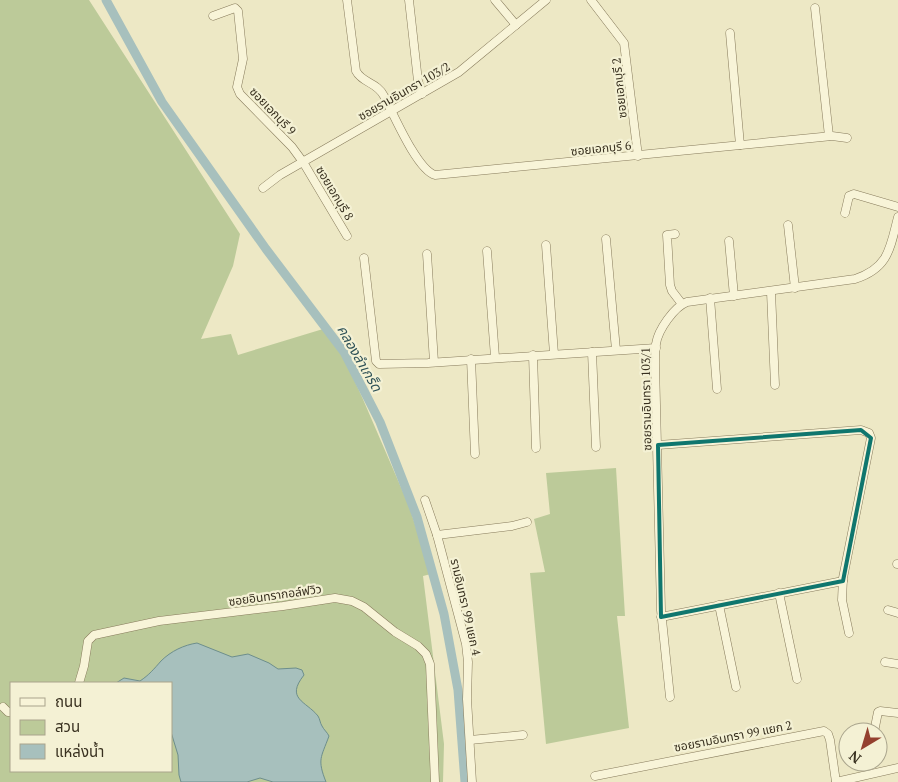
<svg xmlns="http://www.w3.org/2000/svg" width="898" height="782" viewBox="0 0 898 782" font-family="'PT Serif','Noto Sans Thai',serif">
<rect width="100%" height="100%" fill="#ede8c5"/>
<g fill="#bcca99" fill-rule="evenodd">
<path d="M0,0H89L240,234L233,266L201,339L231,334L238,355L323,329L343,356L362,397L409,506L431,574L423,576L444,744L443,782H0ZM11,683H171V771H11Z"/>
<polygon points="616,468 625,616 617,616 629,728 546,744 530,573 545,572 534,519 550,514 546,473"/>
</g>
<path fill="#a7c0bd" stroke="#6d8e8c" d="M197,643L232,657L248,654L269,663L278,669L296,668L302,670L304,675C285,699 306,701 318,716C320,719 320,723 322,726C324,730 327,732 329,736C321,758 317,759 326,782H273L260,778L247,782H181L179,775L178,755L171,732V683H116L124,678L140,681C149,675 154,669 161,661C171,651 184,645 197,643Z"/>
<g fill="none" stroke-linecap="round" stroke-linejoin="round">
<polyline stroke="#a7c0bd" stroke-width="9" points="106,0 162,102 266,249 344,352 380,422 417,517 444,614 458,690 465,782"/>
<g stroke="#877b5c" stroke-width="9">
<g id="minor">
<path d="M347,0L356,71C362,83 377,82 384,96C393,113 417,170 435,175L832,136L847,138"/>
<polyline points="409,0 418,81 422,94"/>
<polyline points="495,0 516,25"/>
<polyline points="591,0 624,43 638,156"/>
<polyline points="815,8 829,136"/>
<polyline points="213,16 235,8 238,11 243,59 237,87 240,94 292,147 303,162 347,236"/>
<polyline points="730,33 740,145"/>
<polyline points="263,188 280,175 459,72 546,0"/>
<polyline points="845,213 849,196 854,194 898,207"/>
<polyline points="788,225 795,288"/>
<polyline points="675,234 667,235 670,285 672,291 682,304"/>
<polyline points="606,239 616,350"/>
<polyline points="729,241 734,296"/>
<polyline points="546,245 554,354"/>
<polyline points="487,251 495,357"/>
<polyline points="427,254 434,362"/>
<polyline points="364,258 376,361 379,364 428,363 656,348"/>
<polyline points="771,292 775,385"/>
<polyline points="710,298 717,389"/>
<polyline points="592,352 596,447"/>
<polyline points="533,355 536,448"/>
<polyline points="471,359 475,454"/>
<polyline points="658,445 861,430 869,433 871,438 843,578 842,600 849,633"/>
<polyline points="425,500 437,535 466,644 468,662 467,699 472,782"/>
<polyline points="437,535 512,526 527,522"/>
<polyline points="897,564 898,564"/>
<polyline points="779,593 797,679"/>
<polyline points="719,605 736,687"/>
<polyline points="888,610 898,613"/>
<polyline points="661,617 843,581"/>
<polyline points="885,662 898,664"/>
<polyline points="79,683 84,666 88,641 94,635 159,621 283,606 335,598 352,601 364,607 395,632 418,646 426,654 430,664 435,782"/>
<path d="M670,697L661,610L655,364C655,358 655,350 656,344C658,330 674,307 687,302L855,279C889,268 890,248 898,217"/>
<polyline points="3,707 8,712 11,712"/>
<polyline points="874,732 878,712 880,711 898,713"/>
<polyline points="470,740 523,735"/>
<polyline points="595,776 824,731 828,734 830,740 836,782"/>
<polyline points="836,782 898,768"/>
</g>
</g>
<use href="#minor" stroke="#f8f4d8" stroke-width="8"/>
</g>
<path fill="none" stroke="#0f766e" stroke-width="4" stroke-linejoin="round" d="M861,430L871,438L843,581L661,617L658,445Z"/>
<g text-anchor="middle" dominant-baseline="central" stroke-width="4.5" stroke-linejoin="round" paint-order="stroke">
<g font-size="12" fill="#38301f" stroke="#f4f1d4">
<text transform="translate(619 88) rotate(-96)">ซอยเอกบุรี 2</text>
<text transform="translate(404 91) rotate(-30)">ซอยรามอินทรา 103/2</text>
<text transform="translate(273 111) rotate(46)">ซอยเอกบุรี 9</text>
<text transform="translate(601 148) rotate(-6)">ซอยเอกบุรี 6</text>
<text transform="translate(335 193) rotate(59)">ซอยเอกบุรี 8</text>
<text transform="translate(646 399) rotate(-91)">ซอยรามอินทรา 103/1</text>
<text transform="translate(275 595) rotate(-8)">ซอยอินทรากอล์ฟวิว</text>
<text transform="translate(466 607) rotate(77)">รามอินทรา 99 แยก 4</text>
<text transform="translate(733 736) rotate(-11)">ซอยรามอินทรา 99 แยก 2</text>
</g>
<g font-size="14" font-style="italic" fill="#2f5257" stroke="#f4f1d4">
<text transform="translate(360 358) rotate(60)">คลองลำเกร็ด</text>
</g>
</g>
<rect x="10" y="682" width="162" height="90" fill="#f4f1d4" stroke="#a9a48c"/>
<rect x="20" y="698" width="25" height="8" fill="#f8f4d8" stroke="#a9a48c"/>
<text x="55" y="707" font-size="15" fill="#38301f">ถนน</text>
<rect x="20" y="720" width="25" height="15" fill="#bcca99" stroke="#a9a48c"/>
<text x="55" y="732" font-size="15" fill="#38301f">สวน</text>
<rect x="20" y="744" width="25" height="15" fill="#a7c0bd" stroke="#a9a48c"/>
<text x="55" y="757" font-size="15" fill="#38301f">แหล่งน้ำ</text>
<g transform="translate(863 747) rotate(218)"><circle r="24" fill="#f4f1d4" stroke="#a9a48c"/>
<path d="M0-4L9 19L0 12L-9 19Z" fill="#94402e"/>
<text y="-8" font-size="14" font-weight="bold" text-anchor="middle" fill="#38301f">N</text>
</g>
</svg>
